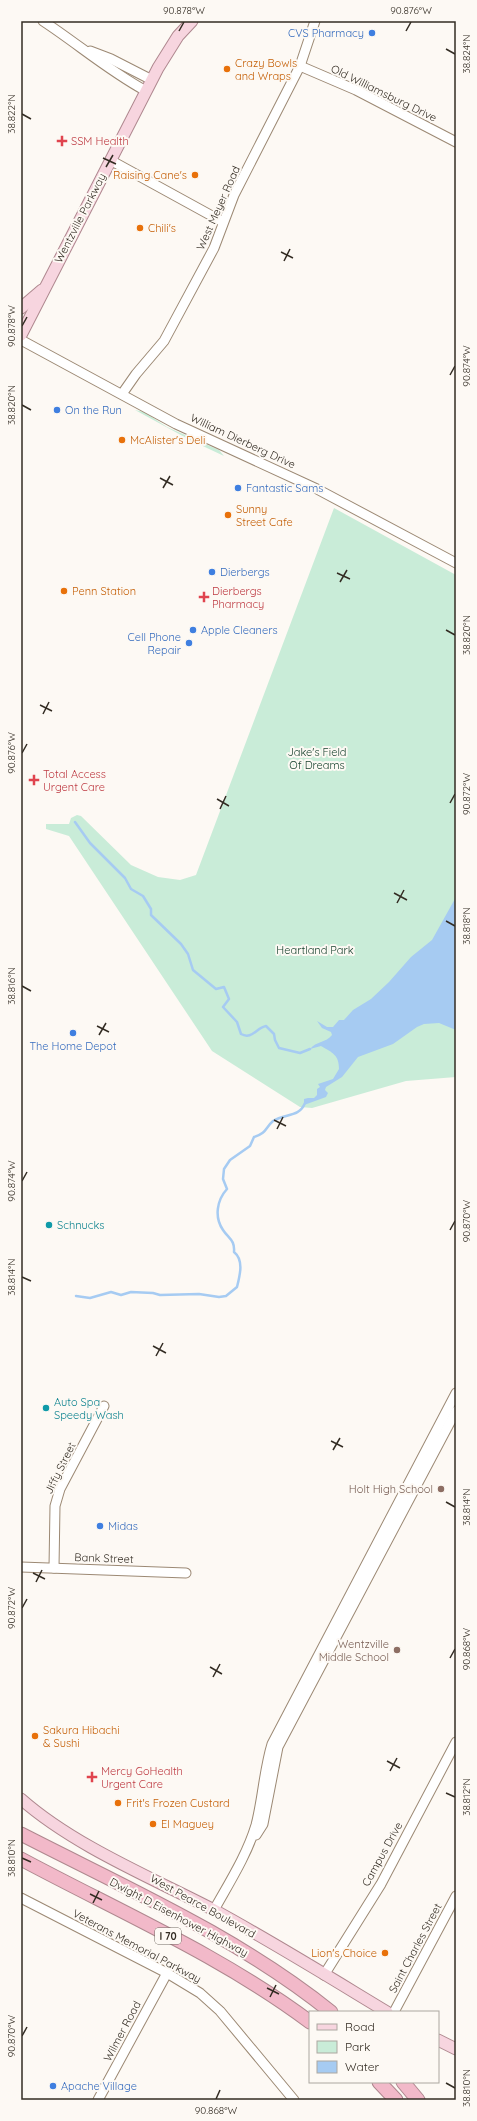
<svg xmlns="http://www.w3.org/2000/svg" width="477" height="2121" viewBox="0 0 477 2121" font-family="Quicksand,sans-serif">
<rect width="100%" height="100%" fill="#fdf9f4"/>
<g fill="#c9ecd8">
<polygon points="135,410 144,412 167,427 219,450 224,456 190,440"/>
<polygon points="334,508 456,575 456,1077 406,1081 312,1108 300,1107 212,1051 69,836 46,829 46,824 69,824 71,818 77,815 81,816 131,865 158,877 180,880 196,875"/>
</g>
<path fill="#a6cbf2" d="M456,897V1030L439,1023L424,1024L417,1027L393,1044L358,1057L342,1077L326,1087L325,1090L328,1093L326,1097L304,1105V1099L308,1098H314L317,1095V1089L320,1087L318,1084L333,1079L339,1069C339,1055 333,1053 321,1046L310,1049C316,1041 326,1043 332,1035L331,1032L322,1028L317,1021L327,1027H333L339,1020H344L353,1010L371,999L389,982L411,957L432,940Z"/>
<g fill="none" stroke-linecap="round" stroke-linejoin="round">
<g stroke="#a6cbf2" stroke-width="2.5">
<path d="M75,822L90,843L125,878L131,889L143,896L151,909V915L181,944L188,954L193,970L216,989L224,987L229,999L223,1007L237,1022L241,1034C252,1040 256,1028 266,1026L274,1034L275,1040L279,1048L300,1053L310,1049"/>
<path d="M76,1296L90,1298L111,1292L121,1295L131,1292L153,1293L160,1295L199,1294L219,1297L226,1296L237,1287C240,1275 244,1260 234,1252C235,1240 229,1239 223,1230C214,1217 217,1200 227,1189L223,1179L224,1169L230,1160L250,1146L254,1137C267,1133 265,1128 273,1121C285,1113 299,1118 305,1103"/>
</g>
<g stroke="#9c8974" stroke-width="11">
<g id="minor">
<path d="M43,21C78,44 109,71 146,91"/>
<polyline points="90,51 111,59 152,80"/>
<polyline points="300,66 356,90 456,142"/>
<polyline points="110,160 223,222"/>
<polyline points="21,340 176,424 317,489 456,563"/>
<polyline points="122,394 136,374 164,341 214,248 234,195 300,66 315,21"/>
<polyline points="21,1567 186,1573"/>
<polyline points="54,1568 55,1506 60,1489 104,1406"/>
<polyline points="256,1835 263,1824 278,1747 456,1411"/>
<polyline points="21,1898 167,1973 200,1993 220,2011 294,2100"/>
<path d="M214,1910C229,1883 247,1855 256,1825C263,1798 264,1770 272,1744L456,1393"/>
<polyline points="324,1975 381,1884 456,1742"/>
<polyline points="394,2012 456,1896"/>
<polyline points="98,2100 167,1973"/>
</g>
</g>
<g stroke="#af888f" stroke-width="13">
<g id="major">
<polyline points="21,308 42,290"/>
<polyline points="21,335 158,68 178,36 192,21"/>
<path d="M21,1799C73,1845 150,1877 212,1909C271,1941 329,1977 387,2012"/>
<polyline points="438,2040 456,2049"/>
</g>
</g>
<g stroke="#af888f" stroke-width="15">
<g id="highway">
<path d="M21,1834C126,1888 238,1937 331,2012"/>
<path d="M21,1859C118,1911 222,1956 310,2022"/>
<polyline points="379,2082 396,2100"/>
<polyline points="403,2082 418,2100"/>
</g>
</g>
<use href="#minor" stroke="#fff" stroke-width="9"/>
<use href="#major" stroke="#f7d5df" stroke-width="11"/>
<use href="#highway" stroke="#f2b9c9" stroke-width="13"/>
</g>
<path fill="none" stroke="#332c23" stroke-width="1.5" d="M179,31L184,22M406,31L411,22M446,49L455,54M22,114L31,119M103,158L116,164M106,167L113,155M281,252L293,258M284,261L290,249M22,326L27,317M450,375L455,366M22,405L31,410M160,478L173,485M163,488L170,476M337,573L350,579M340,582L347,570M446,630L455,635M40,705L52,711M43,714L49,702M22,753L27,744M217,799L229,806M450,803L455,794M220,809L226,796M394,893L407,900M397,903L404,890M446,921L455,926M22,986L31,991M97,1026L109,1032M99,1035L106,1023M274,1120L286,1126M277,1129L283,1117M22,1181L27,1172M450,1230L455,1221M22,1277L31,1281M153,1346L166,1353M156,1356L163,1343M331,1441L343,1447M333,1450L340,1438M446,1502L455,1507M33,1573L45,1579M36,1582L42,1570M22,1608L27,1599M450,1658L455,1649M210,1667L222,1674M213,1677L220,1664M387,1761L400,1768M390,1771L397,1758M446,1793L455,1797M22,1858L31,1862M90,1894L102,1900M93,1903L99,1891M267,1988L279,1994M270,1997L276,1985M22,2036L27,2027M446,2083L455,2088M216,2099L220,2090"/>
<g fill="#3f7fe0" stroke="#fdf9f4" stroke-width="1.5">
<circle cx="372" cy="33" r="4"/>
<circle cx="57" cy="410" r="4"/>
<circle cx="238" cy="488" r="4"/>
<circle cx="212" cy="572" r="4"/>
<circle cx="193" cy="630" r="4"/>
<circle cx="189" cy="643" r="4"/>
<circle cx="73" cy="1033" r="4"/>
<circle cx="100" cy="1526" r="4"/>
<circle cx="53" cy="2086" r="4"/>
</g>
<g fill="#e8710a" stroke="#fdf9f4" stroke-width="1.5">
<circle cx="227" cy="69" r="4"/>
<circle cx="195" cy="175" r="4"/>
<circle cx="140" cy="228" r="4"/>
<circle cx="122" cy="440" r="4"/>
<circle cx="228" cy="515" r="4"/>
<circle cx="64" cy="591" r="4"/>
<circle cx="35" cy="1736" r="4"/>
<circle cx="118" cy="1803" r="4"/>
<circle cx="153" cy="1824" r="4"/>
<circle cx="385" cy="1953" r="4"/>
</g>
<g fill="#e0444e" stroke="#fdf9f4" stroke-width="1.5">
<path d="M60 135h4v4h4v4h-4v4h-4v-4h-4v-4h4z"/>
<path d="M202 591h4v4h4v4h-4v4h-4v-4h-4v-4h4z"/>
<path d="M32 774h4v4h4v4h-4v4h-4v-4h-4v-4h4z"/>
<path d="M90 1771h4v4h4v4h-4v4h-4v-4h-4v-4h4z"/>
</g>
<g fill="#0f9aa8" stroke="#fdf9f4" stroke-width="1.5">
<circle cx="49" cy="1225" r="4"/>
<circle cx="46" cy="1408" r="4"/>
</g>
<g fill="#8d6e63" stroke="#fdf9f4" stroke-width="1.5">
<circle cx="441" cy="1489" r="4"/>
<circle cx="397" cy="1650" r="4"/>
</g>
<g text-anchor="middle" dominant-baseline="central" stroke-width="4" stroke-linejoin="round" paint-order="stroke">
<rect fill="#fdf9f4" stroke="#706a62" stroke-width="1" x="155" y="1928" width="26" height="16" rx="3"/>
<g font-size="10" font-weight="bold" fill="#332c23">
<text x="168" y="1936">I 70</text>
</g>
<g font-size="11" fill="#366cbe" stroke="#fdf9f4" text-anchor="start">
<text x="364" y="33" text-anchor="end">CVS Pharmacy</text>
<text x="65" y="410">On the Run</text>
<text x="246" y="488">Fantastic Sams</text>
<text x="220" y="572">Dierbergs</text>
<text x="201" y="630">Apple Cleaners</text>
<text x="181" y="637" text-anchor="end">Cell Phone<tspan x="181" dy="13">Repair</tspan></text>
<text x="73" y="1046" text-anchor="middle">The Home Depot</text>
<text x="108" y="1526">Midas</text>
<text x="61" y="2086">Apache Village</text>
</g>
<g font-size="11" fill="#c56008" stroke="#fdf9f4" text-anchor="start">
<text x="235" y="63">Crazy Bowls<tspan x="235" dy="13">and Wraps</tspan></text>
<text x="187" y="175" text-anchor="end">Raising Cane's</text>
<text x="148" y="228">Chili's</text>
<text x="130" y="440">McAlister's Deli</text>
<text x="236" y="509">Sunny<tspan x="236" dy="13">Street Cafe</tspan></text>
<text x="72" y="591">Penn Station</text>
<text x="43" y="1730">Sakura Hibachi<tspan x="43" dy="13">&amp; Sushi</tspan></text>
<text x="126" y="1803">Frit's Frozen Custard</text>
<text x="161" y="1824">El Maguey</text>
<text x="377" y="1953" text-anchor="end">Lion's Choice</text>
</g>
<g font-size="11" fill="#332c23" stroke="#fdf9f4">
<text transform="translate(384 93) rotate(26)">Old Williamsburg Drive</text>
<text transform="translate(218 208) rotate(-66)">West Meyer Road</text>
<text transform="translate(80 218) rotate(-63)">Wentzville Parkway</text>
<text transform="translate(243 441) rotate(25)">William Dierberg Drive</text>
<text transform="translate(60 1468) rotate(-64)">Jiffy Street</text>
<text transform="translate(104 1558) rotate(2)">Bank Street</text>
<text transform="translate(382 1854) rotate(-61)">Campus Drive</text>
<text transform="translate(203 1906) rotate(29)">West Pearce Boulevard</text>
<text transform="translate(179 1917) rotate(28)">Dwight D Eisenhower Highway</text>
<text transform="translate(137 1946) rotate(28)">Veterans Memorial Parkway</text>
<text transform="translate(415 1948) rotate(-62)">Saint Charles Street</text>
<text transform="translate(122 2031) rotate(-62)">Wilmer Road</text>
</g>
<g font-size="11" fill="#be3a42" stroke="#fdf9f4" text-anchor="start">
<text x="71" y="141">SSM Health</text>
<text x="212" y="591">Dierbergs<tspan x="212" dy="13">Pharmacy</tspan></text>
<text x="43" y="774">Total Access<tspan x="43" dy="13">Urgent Care</tspan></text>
<text x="101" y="1771">Mercy GoHealth<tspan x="101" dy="13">Urgent Care</tspan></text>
</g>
<g font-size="11" fill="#123d29" stroke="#fdf9f4">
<text x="317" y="752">Jake's Field<tspan x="317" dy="13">Of Dreams</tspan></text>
<text x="315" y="950">Heartland Park</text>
</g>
<g font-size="11" fill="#0d838f" stroke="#fdf9f4" text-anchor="start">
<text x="57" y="1225">Schnucks</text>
<text x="54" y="1402">Auto Spa<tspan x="54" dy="13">Speedy Wash</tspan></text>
</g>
<g font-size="11" fill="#785e54" stroke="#fdf9f4" text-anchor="end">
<text x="433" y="1489">Holt High School</text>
<text x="389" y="1644">Wentzville<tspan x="389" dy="13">Middle School</tspan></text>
</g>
</g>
<rect width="477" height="2121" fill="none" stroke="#fdf9f4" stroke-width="44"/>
<rect x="309" y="2011" width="130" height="72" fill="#fdf9f4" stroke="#aca7a0"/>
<rect x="317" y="2024" width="20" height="6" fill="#f7d5df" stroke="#aca7a0"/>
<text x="345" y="2031" font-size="12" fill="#332c23">Road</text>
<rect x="317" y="2041" width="20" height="12" fill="#c9ecd8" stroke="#aca7a0"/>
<text x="345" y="2051" font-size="12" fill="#332c23">Park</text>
<rect x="317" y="2061" width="20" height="12" fill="#a6cbf2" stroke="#aca7a0"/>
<text x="345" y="2071" font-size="12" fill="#332c23">Water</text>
<rect x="22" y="22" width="433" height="2077" fill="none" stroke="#332c23" stroke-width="1.5"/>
<g font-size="10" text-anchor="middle" fill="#332c23">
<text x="184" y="14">90.878°W</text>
<text x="411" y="14">90.876°W</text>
<text transform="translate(466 54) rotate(-90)" y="4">38.824°N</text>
<text transform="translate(11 114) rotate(-90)" y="4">38.822°N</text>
<text transform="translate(11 326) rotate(-90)" y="4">90.878°W</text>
<text transform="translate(466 366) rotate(-90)" y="4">90.874°W</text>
<text transform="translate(11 405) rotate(-90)" y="4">38.820°N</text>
<text transform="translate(466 635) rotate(-90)" y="4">38.820°N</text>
<text transform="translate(11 753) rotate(-90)" y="4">90.876°W</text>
<text transform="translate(466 794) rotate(-90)" y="4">90.872°W</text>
<text transform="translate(466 926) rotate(-90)" y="4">38.818°N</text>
<text transform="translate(11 986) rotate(-90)" y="4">38.816°N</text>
<text transform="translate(11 1181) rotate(-90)" y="4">90.874°W</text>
<text transform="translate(466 1221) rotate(-90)" y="4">90.870°W</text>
<text transform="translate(11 1277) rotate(-90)" y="4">38.814°N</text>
<text transform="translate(466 1507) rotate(-90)" y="4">38.814°N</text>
<text transform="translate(11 1608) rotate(-90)" y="4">90.872°W</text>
<text transform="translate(466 1649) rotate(-90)" y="4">90.868°W</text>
<text transform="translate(466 1797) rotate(-90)" y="4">38.812°N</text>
<text transform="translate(11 1858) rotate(-90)" y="4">38.810°N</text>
<text transform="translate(11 2036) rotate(-90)" y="4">90.870°W</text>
<text transform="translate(466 2088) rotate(-90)" y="4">38.810°N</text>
<text x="216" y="2114">90.868°W</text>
</g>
</svg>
